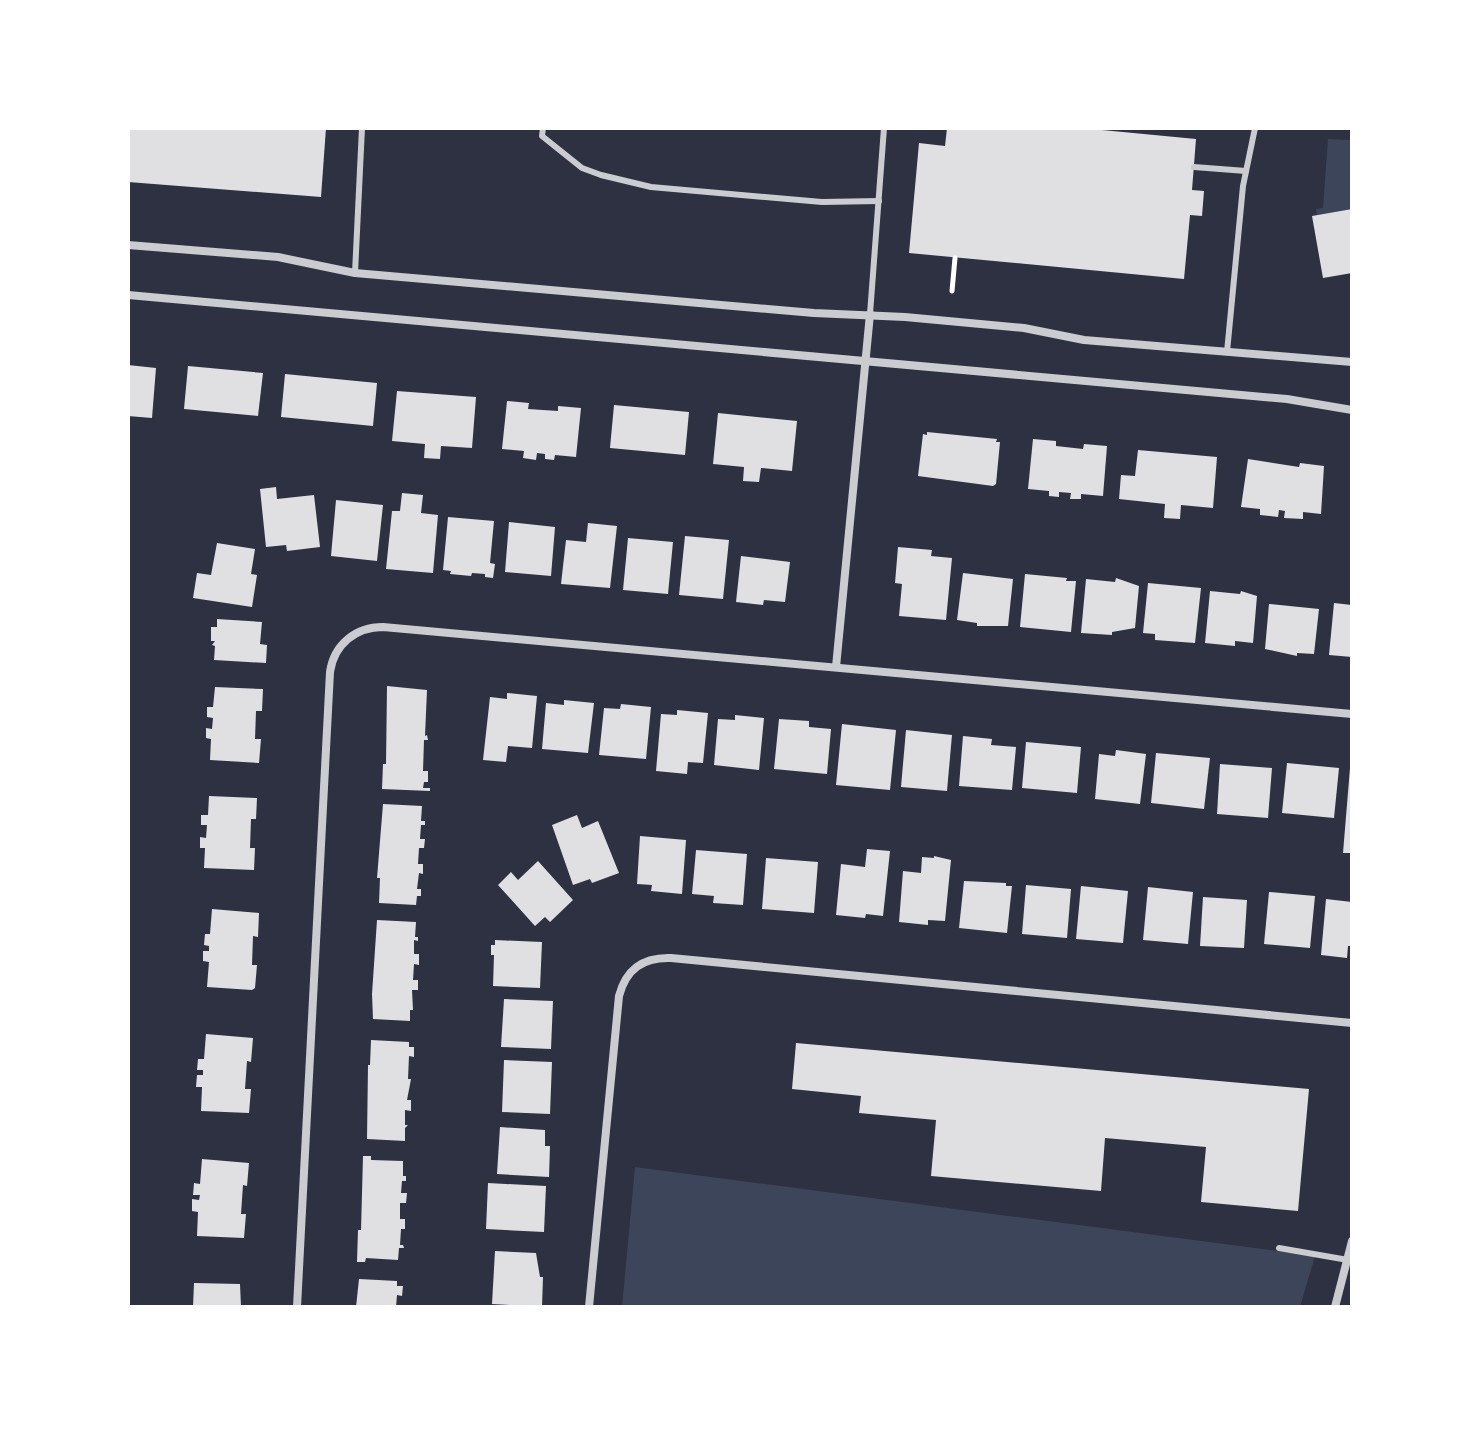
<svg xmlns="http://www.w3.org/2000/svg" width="1480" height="1435" viewBox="0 0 1480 1435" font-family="Cabin,sans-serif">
<rect width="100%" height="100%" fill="#2d3142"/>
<g fill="#3c4559">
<polygon points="1352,129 1352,209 1317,215 1316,209 1323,208 1328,139 1351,140"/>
<polygon points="635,1167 1315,1256 1300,1307 622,1307"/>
</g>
<g fill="#e0e0e3">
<polygon points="128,128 326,128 321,197 128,182"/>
<polygon points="947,128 1081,128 1196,139 1192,190 1204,191 1202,216 1190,215 1184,279 909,253 919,143 945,146"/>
<polygon points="1352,209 1352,273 1323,278 1312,216"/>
<polygon points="128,365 156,368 152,418 128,416"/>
<polygon points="188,366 263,373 258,416 184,409"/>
<polygon points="285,374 377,383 373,426 281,417"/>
<polygon points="397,391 476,397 472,448 441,446 440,459 424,458 425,444 392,441"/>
<polygon points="507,401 529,403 528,409 558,411 558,406 581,408 576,457 555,455 554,460 545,459 545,454 537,453 536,460 523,458 524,451 502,449"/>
<polygon points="614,405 689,412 685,455 610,448"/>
<polygon points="718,413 797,421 792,471 761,468 759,482 743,481 744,467 713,464"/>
<polygon points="927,432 997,439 996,442 1000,442 996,484 993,486 918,476 923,434 927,435"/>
<polygon points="1033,439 1056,441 1056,446 1083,449 1084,444 1107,446 1103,496 1081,494 1081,499 1070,499 1071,493 1059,492 1059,497 1049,496 1049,491 1028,489"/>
<polygon points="1138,450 1217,457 1213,508 1181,505 1180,519 1164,518 1165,504 1119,499 1121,475 1135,476"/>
<polygon points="1248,459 1299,467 1300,463 1324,466 1321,514 1303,512 1303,519 1284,518 1285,511 1279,510 1278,517 1260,515 1260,509 1241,507"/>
<polygon points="276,487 277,499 314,495 320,547 287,551 286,545 266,547 260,489"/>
<polygon points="402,493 423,495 421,513 438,515 433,573 386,569 392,511 400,511"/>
<polygon points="336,500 383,505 377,561 331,556"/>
<polygon points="448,517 494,521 490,563 495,564 493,578 485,577 485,574 472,573 471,576 450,574 451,571 443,570"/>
<polygon points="509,522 555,527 551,576 505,572"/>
<polygon points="588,523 617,526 610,588 561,584 566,540 586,542"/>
<polygon points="685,536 729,540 723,599 679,595"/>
<polygon points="628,538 673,542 668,594 623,590"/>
<polygon points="217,543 255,549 251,574 257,575 252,607 193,598 197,573 211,575"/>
<polygon points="898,547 932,550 931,556 952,558 946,620 899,616 902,584 895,583"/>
<polygon points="741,556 790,562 785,602 764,600 763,605 736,602"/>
<polygon points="963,573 1013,579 1008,626 977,626 977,623 957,620"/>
<polygon points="1025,574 1067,578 1066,581 1076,581 1071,632 1020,627"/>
<polygon points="1116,578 1139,586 1135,628 1112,632 1112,635 1081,633 1086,579 1115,582"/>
<polygon points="1148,583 1201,588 1195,643 1155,640 1155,634 1143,633"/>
<polygon points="1210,591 1240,594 1241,591 1257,596 1253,643 1235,641 1235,646 1205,643"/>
<polygon points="1334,603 1352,605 1352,657 1329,655"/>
<polygon points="1269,604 1319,609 1314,654 1297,653 1297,656 1265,649"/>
<polygon points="217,619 262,622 260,644 267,645 266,663 214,660 215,646 212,645 215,641 211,641 211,627 217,627"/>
<polygon points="387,686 427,690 425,736 427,735 428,740 424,740 423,771 428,771 428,782 424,782 423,788 430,788 430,791 382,789 383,764 386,764"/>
<polygon points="215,687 263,689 262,711 256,711 255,739 261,739 259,763 210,760 211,739 206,738 206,728 212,729 213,718 207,717 207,707 213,707"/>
<polygon points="507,693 537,696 532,748 508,746 506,762 483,760 490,697 507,699"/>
<polygon points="564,700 594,703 588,753 542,749 546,703 564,705"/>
<polygon points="621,704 651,707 646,759 599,755 604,708 620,709"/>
<polygon points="677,710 708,713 703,763 688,762 687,774 656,771 661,714 677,715"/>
<polygon points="735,715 764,718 759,770 714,765 718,719 735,720"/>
<polygon points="779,719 809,721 809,727 831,729 827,774 774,769"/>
<polygon points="842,724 896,730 890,790 836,785"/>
<polygon points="906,730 952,735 947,791 901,787"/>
<polygon points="963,736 992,739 991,745 1016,747 1012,790 959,786"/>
<polygon points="1026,742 1081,747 1077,793 1022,788"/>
<polygon points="1116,750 1146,754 1140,804 1095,799 1099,754 1115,756"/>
<polygon points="1156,753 1210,758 1204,809 1151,803"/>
<polygon points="1287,763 1339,768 1334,818 1282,813"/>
<polygon points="1220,764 1272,768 1268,818 1217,814"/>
<polygon points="1350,768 1352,768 1352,853 1343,853"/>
<polygon points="209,796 257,798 256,819 251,819 250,848 255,848 254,870 204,868 205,848 200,848 200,837 206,838 207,825 201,825 201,815 208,815"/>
<polygon points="383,804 422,806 421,821 425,821 425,825 421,825 420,839 425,839 424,848 419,848 418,864 423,864 423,874 419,873 417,889 421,889 421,896 417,896 416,905 379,903 380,878 377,878"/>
<polygon points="577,815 582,828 598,821 619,873 592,883 590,879 573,885 552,825"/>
<polygon points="640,836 686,840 682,894 651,891 652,885 637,884"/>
<polygon points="867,849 890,851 883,916 866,914 865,918 836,915 841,864 865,867"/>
<polygon points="696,850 747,854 743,905 713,903 714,896 692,894"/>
<polygon points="934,856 951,860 945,921 928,920 928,925 899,922 903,871 921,873 922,857 934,858"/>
<polygon points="766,858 818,862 814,913 762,909"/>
<polygon points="538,861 573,900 550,922 545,917 535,926 498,885 511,872 518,880"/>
<polygon points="964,881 1006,883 1006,886 1012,886 1007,933 959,928"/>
<polygon points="1026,885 1071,889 1067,938 1022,934"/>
<polygon points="1081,886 1128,891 1123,943 1076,939"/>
<polygon points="1148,887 1193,892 1188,944 1143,940"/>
<polygon points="1269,892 1315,896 1310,948 1264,944"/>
<polygon points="1203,897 1247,900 1244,948 1200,946"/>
<polygon points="1326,899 1352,902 1352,946 1348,946 1347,958 1321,955"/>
<polygon points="212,909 259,913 258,937 253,936 252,965 257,965 255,988 252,990 207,987 209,962 203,961 203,951 209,951 209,946 204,945 205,934 210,934"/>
<polygon points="377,920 416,922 415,937 418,937 418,941 414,940 414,954 419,954 419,965 414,964 413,980 418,980 418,990 412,990 413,1010 410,1010 410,1021 373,1019 372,994"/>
<polygon points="495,940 542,942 540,988 493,986 494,955 491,955 491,945 495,945"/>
<polygon points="504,999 553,1001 551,1049 501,1047"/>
<polygon points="206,1034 253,1038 251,1062 247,1061 245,1089 251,1089 249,1113 201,1111 202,1087 196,1087 197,1075 203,1075 203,1070 197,1070 198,1059 204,1059"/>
<polygon points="371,1040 409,1042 409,1047 414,1047 414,1057 409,1056 408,1079 411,1079 407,1100 411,1100 411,1111 405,1110 405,1125 408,1125 405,1128 405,1141 367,1139 368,1065 370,1065"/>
<polygon points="796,1043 1309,1089 1298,1211 1201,1202 1206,1147 1105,1138 1101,1191 931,1176 936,1120 859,1113 861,1096 792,1089"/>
<polygon points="504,1060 552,1062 550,1114 502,1112"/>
<polygon points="500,1127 545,1130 545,1146 550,1146 549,1177 497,1174"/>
<polygon points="363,1156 371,1156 371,1160 403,1161 403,1176 406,1176 406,1181 402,1181 401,1193 407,1193 406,1203 400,1203 400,1219 405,1219 405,1229 401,1229 400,1245 403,1245 404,1248 399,1248 398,1260 366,1258 365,1262 357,1262 358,1230 361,1230"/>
<polygon points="202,1159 249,1163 247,1186 243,1185 241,1214 246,1214 244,1238 197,1236 198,1212 192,1211 192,1199 199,1200 200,1195 193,1195 194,1183 200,1184"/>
<polygon points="488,1183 546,1186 544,1232 486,1229"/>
<polygon points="495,1251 536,1253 540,1277 543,1277 542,1307 492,1304"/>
<polygon points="359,1279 397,1281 397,1286 403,1286 402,1296 397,1295 396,1307 356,1307"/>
<polygon points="194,1283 240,1284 241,1307 193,1307"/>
</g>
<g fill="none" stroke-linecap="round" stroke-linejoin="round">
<polyline stroke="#fff" stroke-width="5" points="952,291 955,258"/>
<g stroke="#caccd0" stroke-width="6">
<polyline points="543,128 542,136 582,168 601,175 651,187 822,202 879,201"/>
<polyline points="1194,167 1246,171"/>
<polyline points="355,273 362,128"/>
<polyline points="870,314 884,128"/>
<polyline points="1227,352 1243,186 1255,128"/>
<polyline points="1279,1248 1348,1260"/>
</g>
<g stroke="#caccd0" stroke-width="8">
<polyline points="128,245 278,257 355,273 814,313 905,317 1024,328 1084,340 1352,362"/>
<polyline points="128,295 1287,399 1352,410"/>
<polyline points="836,667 870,314"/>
<path d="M297,1307L330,672C334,644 356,627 383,627L1352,714"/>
<path d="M589,1307L619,996C626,969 643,957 671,958L1352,1023"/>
<polyline points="1335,1307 1352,1241"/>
</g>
</g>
<rect width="1480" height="1435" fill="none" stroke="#ffffff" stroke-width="260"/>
</svg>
